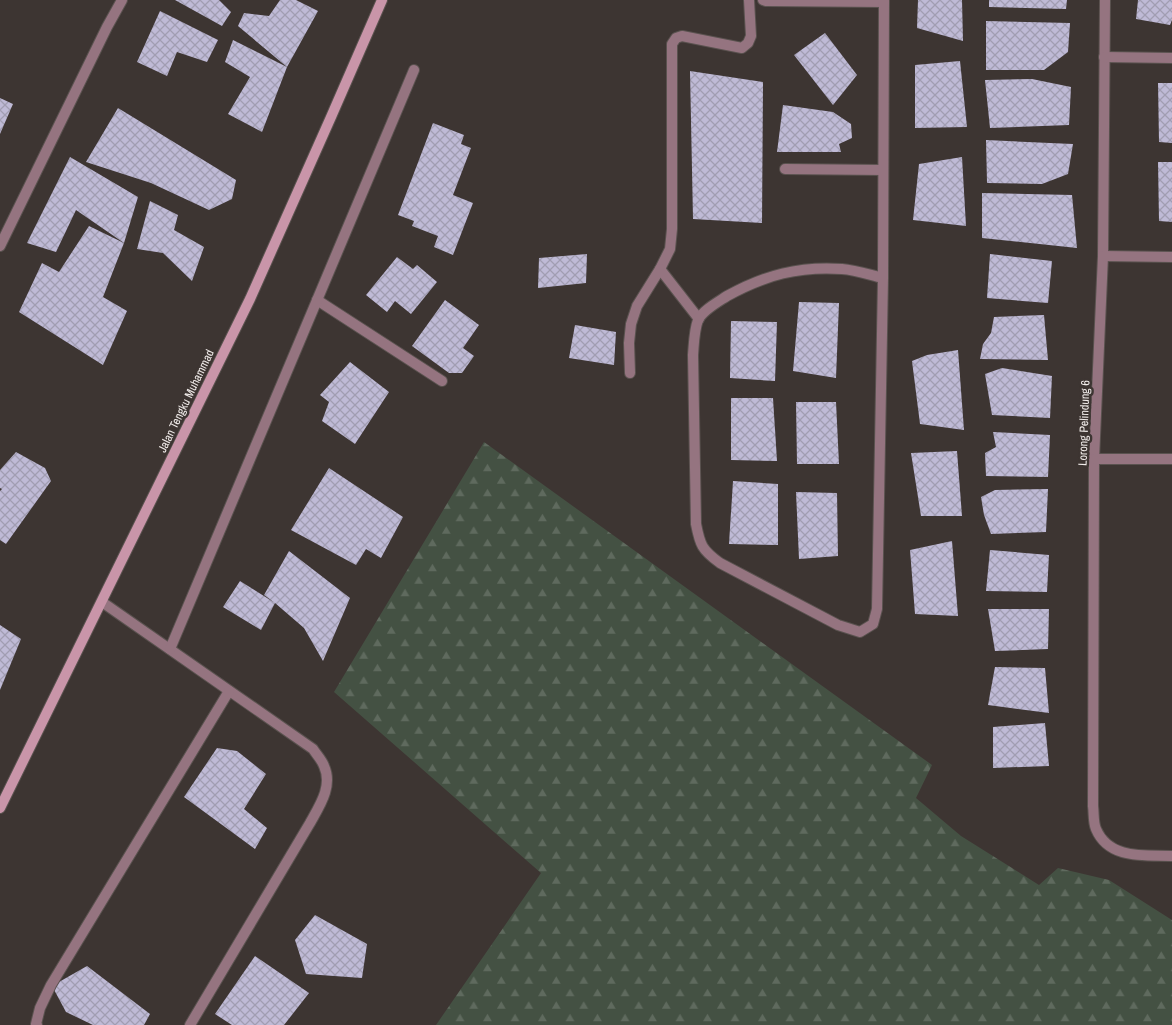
<svg xmlns="http://www.w3.org/2000/svg" width="1172" height="1025" viewBox="0 0 1172 1025" font-family="'Archivo Narrow',sans-serif">
<defs>
<pattern id="forest-firs" width="22" height="20" patternUnits="userSpaceOnUse" patternTransform="scale(1.25)"><rect width="22" height="20" fill="#445143"/><path d="M5 1l3.5 6h-7zM16 11l3.5 6h-7z" fill="#5f6a5e"/></pattern>
<pattern id="building-cross-hatch" width="8" height="8" patternUnits="userSpaceOnUse" patternTransform="scale(1.25)"><rect width="8" height="8" fill="#bfbad6"/><path d="M0 0l8 8M0 8l8-8" fill="none" stroke="#a19db2"/></pattern>
</defs>
<rect width="100%" height="100%" fill="#3d3532"/>
<polygon fill="url(#forest-firs)" points="484,442 932,765 916,798 961,836 1039,885 1058,868 1109,880 1172,920 1172,1025 436,1025 541,873 334,692"/>
<g fill="url(#building-cross-hatch)">
<polygon points="175,0 219,0 231,12 222,26"/>
<polygon points="280,0 296,0 318,11 287,67 262,132 228,114 250,77 225,62 233,40 287,67 238,26 244,13 269,16"/>
<polygon points="918,0 962,0 963,41 917,28"/>
<polygon points="989,0 1067,0 1066,9 989,7"/>
<polygon points="1138,0 1172,0 1172,20 1170,25 1136,19"/>
<polygon points="160,11 218,40 207,62 177,52 167,76 137,62"/>
<polygon points="986,21 1070,23 1068,52 1044,70 986,70"/>
<polygon points="825,33 857,75 833,105 794,55"/>
<polygon points="960,61 967,127 915,128 915,65"/>
<polygon points="690,71 763,82 762,223 693,219"/>
<polygon points="1032,79 1071,87 1069,125 990,128 985,80"/>
<polygon points="1158,83 1172,83 1172,143 1159,142"/>
<polygon points="0,98 13,104 0,134"/>
<polygon points="783,105 833,112 851,124 852,138 839,144 841,152 777,152"/>
<polygon points="118,108 236,180 232,199 209,210 151,183 86,162"/>
<polygon points="433,123 464,135 461,144 471,148 453,195 473,203 453,255 434,247 438,236 412,226 414,221 398,215"/>
<polygon points="986,140 1073,144 1068,174 1042,184 987,183"/>
<polygon points="70,157 138,197 124,243 76,210 56,252 27,243"/>
<polygon points="962,157 966,226 913,220 919,164"/>
<polygon points="1158,162 1172,162 1172,222 1159,221"/>
<polygon points="982,193 1072,195 1077,248 982,238"/>
<polygon points="150,201 178,215 174,230 204,247 192,281 163,253 137,249"/>
<polygon points="89,226 124,243 103,297 127,311 103,365 19,312 42,263 59,272"/>
<polygon points="587,254 586,283 538,288 539,258"/>
<polygon points="990,254 1052,261 1048,303 987,298"/>
<polygon points="397,257 413,269 417,265 437,282 411,314 395,301 387,312 366,295"/>
<polygon points="445,300 479,325 463,348 474,356 462,373 449,373 412,346"/>
<polygon points="799,302 839,303 836,378 793,371"/>
<polygon points="1044,315 1048,360 980,359 983,344 991,333 994,317"/>
<polygon points="731,321 777,322 775,381 730,378"/>
<polygon points="575,325 616,332 614,365 569,358"/>
<polygon points="958,350 964,430 920,424 912,361 927,355"/>
<polygon points="350,362 389,392 355,444 322,421 329,402 320,395"/>
<polygon points="1002,368 1052,376 1050,418 992,415 985,374"/>
<polygon points="731,398 773,398 777,461 731,460"/>
<polygon points="796,402 836,402 839,464 797,464"/>
<polygon points="993,432 1050,435 1048,477 986,476 985,453 996,447"/>
<polygon points="957,451 962,516 921,516 911,453"/>
<polygon points="16,452 45,468 51,481 6,544 0,540 0,491 2,489 0,488 0,470"/>
<polygon points="329,468 403,517 381,558 366,549 356,565 291,530"/>
<polygon points="733,481 778,484 778,545 729,544"/>
<polygon points="1048,489 1046,532 991,534 984,515 981,497 995,490"/>
<polygon points="796,492 837,493 838,556 799,559"/>
<polygon points="952,541 958,616 915,614 910,550"/>
<polygon points="990,550 1049,555 1047,592 986,591"/>
<polygon points="289,551 350,598 323,661 304,628 275,603 261,630 223,607 240,581 275,603 264,595"/>
<polygon points="988,609 1049,609 1048,649 995,651"/>
<polygon points="0,625 21,639 0,690"/>
<polygon points="995,667 1045,668 1049,713 988,705"/>
<polygon points="1045,723 1049,766 993,768 993,727"/>
<polygon points="217,748 237,751 266,774 244,809 267,828 255,849 184,797"/>
<polygon points="315,915 367,944 362,978 306,974 295,940"/>
<polygon points="255,956 309,993 284,1025 232,1025 215,1014"/>
<polygon points="87,966 150,1014 144,1025 93,1025 66,1012 52,986"/>
</g>
<g fill="none" stroke-linecap="round" stroke-linejoin="round">
<g stroke="#5a524f" stroke-width="12">
<g id="service">
<polyline points="785,169 883,170"/>
<polyline points="630,373 629,343 631,324 637,306 660,269 670,249 672,229 672,44 676,38 682,36 742,48 748,43 751,36 749,0"/>
</g>
</g>
<g stroke="#5a524f" stroke-width="12">
<g id="minor">
<polyline points="763,0 766,1 884,2"/>
<path d="M1105,0L1103,256L1094,459L1093,806C1094,813 1093,822 1096,829C1109,860 1145,855 1172,856"/>
<polyline points="1104,57 1172,58"/>
<polyline points="0,246 107,27 122,0"/>
<polyline points="1103,256 1172,257"/>
<polyline points="660,269 699,319"/>
<path d="M883,278C870,275 856,270 842,269C799,266 765,275 727,296C718,302 703,310 698,320C694,331 694,343 693,355L696,524C700,545 702,550 720,563L838,625L860,632L873,624L877,609L883,278L884,0"/>
<polyline points="317,300 442,381"/>
<polyline points="1094,459 1172,459"/>
<path d="M102,602L313,749C316,754 322,760 324,766C333,786 320,805 310,823L190,1025"/>
<polyline points="170,649 414,70"/>
<polyline points="37,1025 36,1024 40,1008 51,985 229,691"/>
</g>
</g>
<g stroke="#5a524f" stroke-width="12">
<polyline id="secondary" points="0,808 250,299 331,117 382,0"/>
</g>
<use href="#service" stroke="#957480" stroke-width="10"/>
<use href="#minor" stroke="#957480" stroke-width="10"/>
<use href="#secondary" stroke="#c995a9" stroke-width="10"/>
</g>
<g text-anchor="middle" dominant-baseline="central" stroke-width="5" stroke-linejoin="round" paint-order="stroke">
<g font-size="12" fill="#f1ecea" stroke="#3d3532">
<text transform="translate(186 401) rotate(-64)">Jalan Tengku Muhammad</text>
<text transform="translate(1084 423) rotate(-88)">Lorong Pelindung 6</text>
</g>
</g>
</svg>
